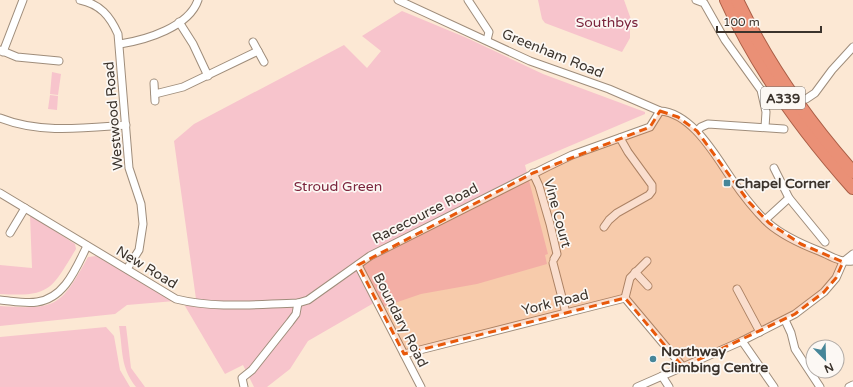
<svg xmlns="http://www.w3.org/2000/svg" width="853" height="387" font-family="'Varela Round',sans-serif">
<rect width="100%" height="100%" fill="#fce8d4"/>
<g fill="#f7c4cc">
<polygon points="538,0 624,0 633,25 630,27 630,38 622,52 545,23 542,19"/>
<polygon points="402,11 467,38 543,74 645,112 645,114 525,165 548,254 545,255 547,264 477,284 421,294 383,307 379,300 308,341 290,369 267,387 254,387 243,365 225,374 185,306 196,299 174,141 194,124 344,45 367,68 381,51 362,36"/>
<polygon points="52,72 61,74 58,95 50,94"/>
<polygon points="50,95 58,96 57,110 48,109"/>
<path d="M30,215L75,244L76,249C51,290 50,297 0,294V265L32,268Z"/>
<path d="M96,256L175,301L127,305L115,314L0,326V306C57,310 61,306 88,257Z"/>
<path d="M119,326H126L131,368L145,387H136C120,367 123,350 119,326Z"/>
<polygon points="106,327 114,336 120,370 130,387 0,387 0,337"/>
</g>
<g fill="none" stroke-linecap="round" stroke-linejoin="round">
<defs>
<g id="minor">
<path d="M80,0C100,4 110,16 118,34L129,168L141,204L143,224L139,250L127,269"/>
<path d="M398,0L530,61L609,89L660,111C692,113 715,155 731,178C742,194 754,210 768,223C783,236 801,244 819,251C831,256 840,263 853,261"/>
<polyline points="468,0 489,32 487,40"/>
<polyline points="696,0 704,3 725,40 761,90 766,112 765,127"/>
<polyline points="179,22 193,44 208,76"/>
<polyline points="253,42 264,62"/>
<path d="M120,44C146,40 189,27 198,0"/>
<polyline points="0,50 17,57 59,61"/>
<polyline points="3,52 23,0"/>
<polyline points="154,83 155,101"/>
<polyline points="155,94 183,87 258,51"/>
<polyline points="806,99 815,93 832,70 853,47"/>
<path d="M0,118C40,134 84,128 126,125"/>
<polyline points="697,131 701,127 708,124 784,129"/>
<polyline points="774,168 789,198 825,242"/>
<polyline points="533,173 539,186 550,224 557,254 554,259"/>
<path d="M0,193L176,299C216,309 257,304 298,303L308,300L370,256L549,166L572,155L650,127L660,111"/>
<polyline points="765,220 789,198"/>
<polyline points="604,227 609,220 617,213 649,195 652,191 652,185 628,152 620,138"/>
<polyline points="10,233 25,208"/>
<polyline points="553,263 566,313"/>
<polyline points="358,265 421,387"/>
<polyline points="635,272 648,286"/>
<polyline points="737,289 760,332"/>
<polyline points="625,298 683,367"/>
<polyline points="625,298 630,278 647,261"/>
<path d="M0,300C12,301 26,304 37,302C65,298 76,268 87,246"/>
<polyline points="785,320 791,333 795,349 820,387"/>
<polyline points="742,341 774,387"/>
<polyline points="404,354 625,298"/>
<polyline points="662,376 669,387"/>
<polyline points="244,387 242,378 252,370 290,322 296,314 298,303"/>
<polyline points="637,387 742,341 795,314 824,292 836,278 843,262 853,254"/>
<polyline points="849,387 853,385"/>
</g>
<g id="trunk">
<path d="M726,0C757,69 803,132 853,188"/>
<path d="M737,0C767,63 807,120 853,172"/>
</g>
</defs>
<use href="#minor" stroke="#9f8d7b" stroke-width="9"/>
<use href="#trunk" stroke="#aa5e46" stroke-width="14"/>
<use href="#minor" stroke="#fff" stroke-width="7"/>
<use href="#trunk" stroke="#ea9076" stroke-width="12"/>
</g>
<path fill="#e8590c" fill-opacity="0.2" stroke="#e8590c" stroke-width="3" stroke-dasharray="8 5" stroke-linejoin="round" d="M660,111L678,117L697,131L749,202L769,223L801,244L843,262L836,278L824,292L795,314L683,367L625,298L404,354L358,265L533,173L650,127Z"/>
<g fill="#468699" stroke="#fcf8f4" stroke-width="1.5">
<rect x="723" y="179" width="8" height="8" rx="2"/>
<circle cx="653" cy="359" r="4"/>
</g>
<g text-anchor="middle" stroke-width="3.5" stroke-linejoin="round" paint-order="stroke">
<rect fill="#fcf8f4" stroke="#756e68" stroke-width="1" x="761" y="87" width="44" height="22" rx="3"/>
<g font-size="13" font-weight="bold" fill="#3b332c">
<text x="783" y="103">A339</text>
</g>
<g font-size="14" fill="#7b253d" stroke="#fcf8f4">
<text x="607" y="27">Southbys</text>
<text x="338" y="191">Stroud Green</text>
</g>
<g font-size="14" fill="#3b332c" stroke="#fcf8f4">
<text transform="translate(553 53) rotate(22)" y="5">Greenham Road</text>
<text transform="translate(113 116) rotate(-95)" y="5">Westwood Road</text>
<text transform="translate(425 213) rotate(-27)" y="5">Racecourse Road</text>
<text transform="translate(558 213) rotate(75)" y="5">Vine Court</text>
<text transform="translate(147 267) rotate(31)" y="5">New Road</text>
<text transform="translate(555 302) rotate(-14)" y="5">York Road</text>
<text transform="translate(401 320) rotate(63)" y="5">Boundary Road</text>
</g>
<g font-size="14" font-weight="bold" fill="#3b332c" stroke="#fcf8f4" text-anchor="start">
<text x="735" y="188">Chapel Corner</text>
<text x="661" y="356">Northway<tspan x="661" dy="16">Climbing Centre</tspan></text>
</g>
</g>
<g transform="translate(825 359) rotate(157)"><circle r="19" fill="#fcf8f4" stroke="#afa9a4"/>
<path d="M0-3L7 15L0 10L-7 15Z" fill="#468699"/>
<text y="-6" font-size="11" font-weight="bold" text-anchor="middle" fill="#3b332c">N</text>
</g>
<path d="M717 26v6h104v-6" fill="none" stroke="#3b332c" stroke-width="2"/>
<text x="723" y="26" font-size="12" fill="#3b332c" stroke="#fcf8f4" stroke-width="3" paint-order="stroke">100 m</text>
</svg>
